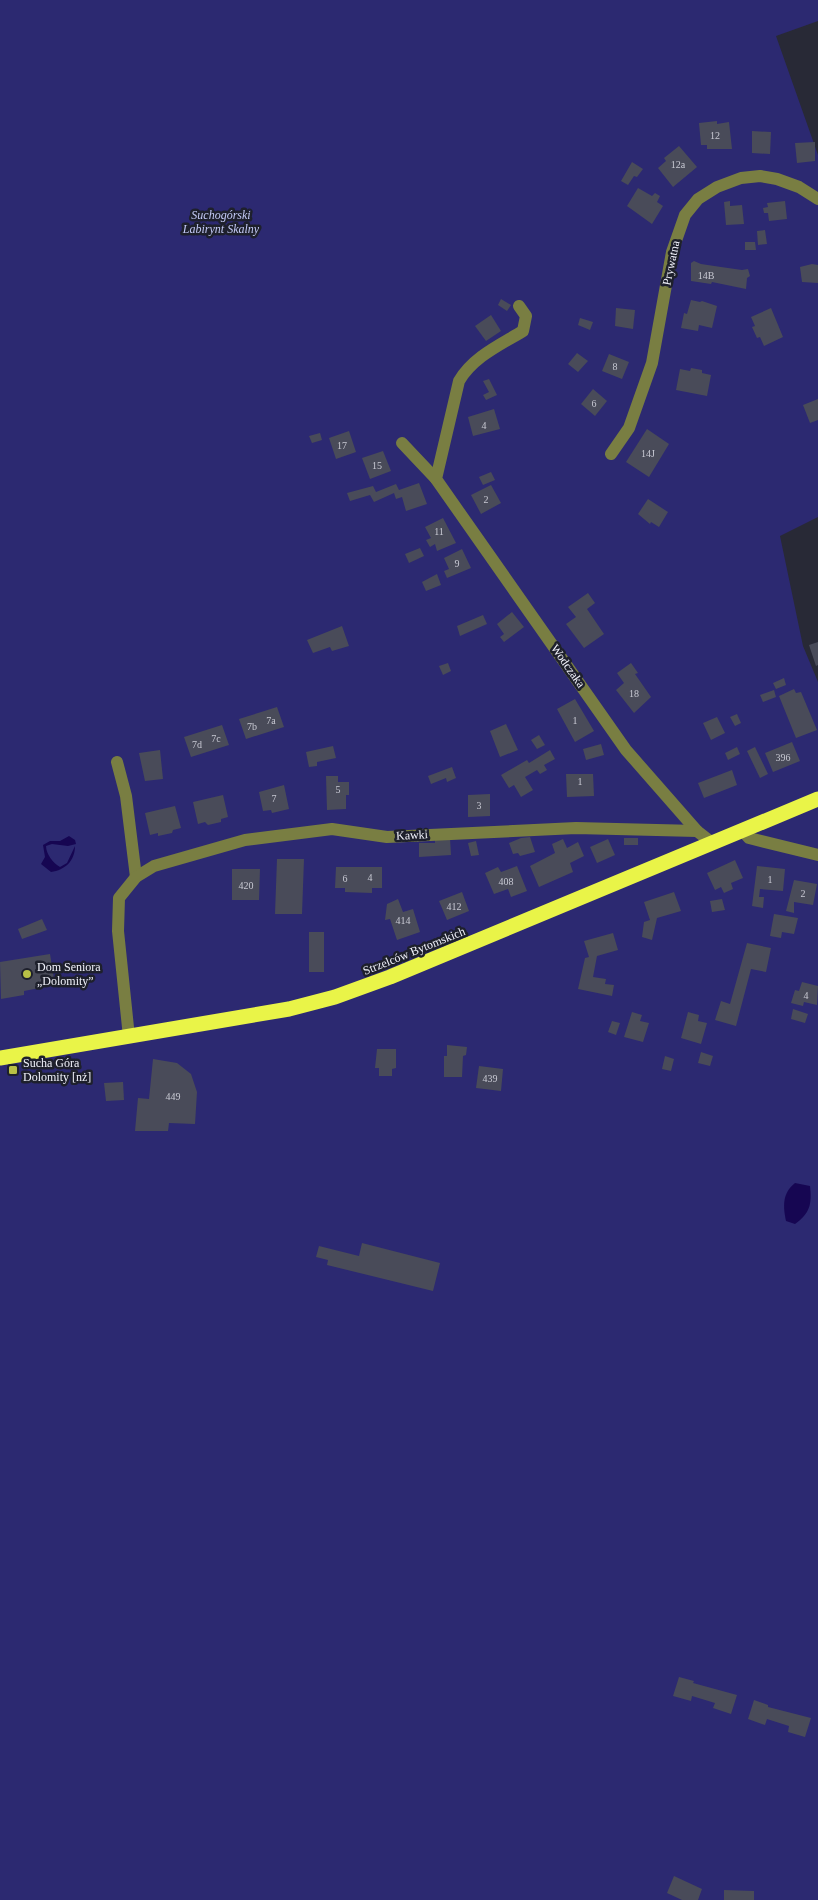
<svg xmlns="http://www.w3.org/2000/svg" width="818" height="1900" font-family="'Times New Roman',serif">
<rect width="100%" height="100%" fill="#282936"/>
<polygon fill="#2c2971" points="0,0 818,0 818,21 776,36 818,155 818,517 780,536 803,646 818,682 818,1900 0,1900"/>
<g fill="#160652">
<path d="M69,836L75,840L76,844L68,846L52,844L46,846C46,854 53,863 60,867L67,863L75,846C75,861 65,870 51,872L41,864L45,857L43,845L50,841H60Z"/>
<path d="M795,1183L810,1186C812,1204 810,1213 795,1224L786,1221C783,1207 782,1193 795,1183Z"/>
</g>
<g fill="#494b59">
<polygon points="717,121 717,124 729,122 732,149 707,149 707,145 701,145 699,123"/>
<polygon points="752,131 771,132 770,154 752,153"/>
<polygon points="815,142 815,161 797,163 795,143"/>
<polygon points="679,146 697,167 673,187 658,168 666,161 664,158"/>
<polygon points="632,162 643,169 637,177 634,176 628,185 621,181"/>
<polygon points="638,188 652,196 655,193 660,196 657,202 663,206 652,224 627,206"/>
<polygon points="730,201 730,206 742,205 744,224 726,225 724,202"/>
<polygon points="785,201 787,219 769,221 768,213 764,213 763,208 768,207 767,203"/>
<polygon points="765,230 767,244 758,245 757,231"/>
<polygon points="745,242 755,242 756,250 745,250"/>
<polygon points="694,261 701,264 721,267 742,270 748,269 750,276 747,278 746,289 712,282 711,284 691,281 691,263"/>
<polygon points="812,264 818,265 818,283 802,282 800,267"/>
<polygon points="501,299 511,305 507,311 498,305"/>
<polygon points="691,300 700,302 702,301 717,306 712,328 699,325 698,331 681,328 684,313 687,314"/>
<polygon points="616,308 635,310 633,329 615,326"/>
<polygon points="771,308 783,337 764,346 760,337 757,338 752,327 755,326 751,317"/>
<polygon points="491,315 501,331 486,341 475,326"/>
<polygon points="580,318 593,322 590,330 578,325"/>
<polygon points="577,353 588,361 578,372 568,364"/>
<polygon points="609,354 629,362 622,379 602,371"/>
<polygon points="691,368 702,370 702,373 711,375 707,396 676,390 680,369 690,371"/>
<polygon points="489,379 497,395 486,400 483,395 489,392 483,381"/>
<polygon points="593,389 607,401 595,416 581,404"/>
<polygon points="818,399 818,420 810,423 803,405"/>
<polygon points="494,409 500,429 473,436 468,417"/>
<polygon points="647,429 669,444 649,477 626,462"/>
<polygon points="349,431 356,452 336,459 329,438"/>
<polygon points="320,433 322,440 312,443 309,436"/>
<polygon points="383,451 391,471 370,479 362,458"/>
<polygon points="491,472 495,480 483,485 479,477"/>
<polygon points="419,483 427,504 406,511 402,497 396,499 394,493 374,502 370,495 350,501 347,493 373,486 376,492 396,484 399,490"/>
<polygon points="491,485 501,503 481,514 471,495"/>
<polygon points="648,499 668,512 659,527 651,522 650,524 638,514"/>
<polygon points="443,518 456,543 437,551 435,544 430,547 426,540 431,538 425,527"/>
<polygon points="420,548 424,556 409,563 405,554"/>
<polygon points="462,549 471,568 447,578 444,571 449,569 444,558"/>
<polygon points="437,574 441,585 426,591 422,582"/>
<polygon points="588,593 595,603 587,609 604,634 584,648 566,624 576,617 568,607"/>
<polygon points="512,612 524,627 504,642 500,637 504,634 497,624"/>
<polygon points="483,615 487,624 460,636 457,626"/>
<polygon points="342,626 349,646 332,651 330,647 313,653 307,640"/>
<polygon points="818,642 818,665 816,666 809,645"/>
<polygon points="448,663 451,671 443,675 439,666"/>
<polygon points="631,663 638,673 635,674 651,697 634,713 616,690 624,683 617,673"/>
<polygon points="784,678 786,685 776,689 773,683"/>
<polygon points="794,689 796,693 801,692 817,730 796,738 779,696"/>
<polygon points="774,690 776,697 763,702 760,695"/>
<polygon points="575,699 594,731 575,742 557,709"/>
<polygon points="277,707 284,727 246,739 239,719"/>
<polygon points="737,714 741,723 735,726 730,717"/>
<polygon points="717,717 725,733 711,740 703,723"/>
<polygon points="506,724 518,750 500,757 490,731"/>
<polygon points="222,725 229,745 191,757 184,737"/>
<polygon points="539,735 545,745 537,749 531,740"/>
<polygon points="792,742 800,761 773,772 765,753"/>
<polygon points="601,744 604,755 586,760 583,749"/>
<polygon points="333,746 336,758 317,762 317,766 309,767 306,752"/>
<polygon points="737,747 740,754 728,760 725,753"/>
<polygon points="755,747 768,774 760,778 747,751"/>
<polygon points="160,750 163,779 145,781 139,753"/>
<polygon points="550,750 555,759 544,765 547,770 540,774 537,770 525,777 533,790 521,797 514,785 509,788 501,775 527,760 529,763"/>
<polygon points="452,767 456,778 447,782 446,778 431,784 428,776"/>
<polygon points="732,770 737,785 704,798 698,783"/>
<polygon points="566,774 593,774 594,796 567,797"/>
<polygon points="326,776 338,776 338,782 349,782 349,795 346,795 346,809 327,810"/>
<polygon points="284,785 289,809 272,813 271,810 263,811 259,792"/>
<polygon points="490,794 490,816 468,817 468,795"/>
<polygon points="223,795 228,817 221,819 221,822 208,825 205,822 198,824 193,802"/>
<polygon points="175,806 181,828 173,830 172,833 158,836 158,833 150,835 145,813"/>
<polygon points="530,837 535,852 520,856 518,853 513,854 509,843 521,838"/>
<polygon points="450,838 451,855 419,857 419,843 435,843 435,840"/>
<rect x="624" y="838" width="14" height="7"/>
<polygon points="563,839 567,848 578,842 584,856 570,863 573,872 539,887 530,866 555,853 552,844"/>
<polygon points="608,839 615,855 597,863 590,847"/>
<polygon points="476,841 479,855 471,856 468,843"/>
<polygon points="277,859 304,859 302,914 275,914"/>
<polygon points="735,860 743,878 731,883 733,889 724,893 721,887 715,890 707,873"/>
<polygon points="517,866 527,891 511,897 508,889 494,894 485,873 498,867 501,872"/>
<polygon points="757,866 785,869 783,891 760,889 759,897 764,897 763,908 752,906"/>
<polygon points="336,867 382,867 382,888 372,888 372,893 345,892 345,888 335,888"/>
<polygon points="232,869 260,869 259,900 232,900"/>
<polygon points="794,880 817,884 813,905 794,902 794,913 786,911"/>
<polygon points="462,892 469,911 447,920 439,901"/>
<polygon points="674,892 681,911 657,918 652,940 642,937 644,922 650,920 644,902"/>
<polygon points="398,899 403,912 413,909 420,932 397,940 390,919 385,920 387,904"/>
<polygon points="722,899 725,910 712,912 710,901"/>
<polygon points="774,914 798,918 794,934 782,932 781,938 770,936"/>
<polygon points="42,919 47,930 22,939 18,929"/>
<rect x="309" y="932" width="15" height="40"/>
<polygon points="613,933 618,950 597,956 593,977 606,979 605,984 614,985 612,996 578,989 585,958 589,957 584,941"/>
<polygon points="747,943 771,948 766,972 751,969 736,1026 715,1020 721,1001 730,1004"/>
<polygon points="50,954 55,985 24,991 24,995 1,999 0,962"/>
<polygon points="802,982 818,986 817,1005 804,1002 803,1006 791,1003 795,990 799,991"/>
<polygon points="793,1009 808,1014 805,1023 791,1019"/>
<polygon points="632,1012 642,1015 640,1021 649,1023 643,1042 624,1037"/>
<polygon points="688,1012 699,1015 698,1021 707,1023 701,1044 681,1038"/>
<polygon points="612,1021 620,1023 616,1035 608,1032"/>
<polygon points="447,1045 467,1047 466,1055 463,1056 462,1077 444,1077 444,1056 447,1056"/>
<polygon points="377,1049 396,1049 396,1068 392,1069 392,1076 379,1076 379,1068 375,1068"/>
<polygon points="701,1052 713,1056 710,1066 698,1063"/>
<polygon points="665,1056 674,1059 671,1071 662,1069"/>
<polygon points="153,1059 177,1063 191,1074 197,1092 195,1124 169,1123 168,1131 135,1131 138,1098 149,1099"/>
<polygon points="479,1066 503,1069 501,1091 476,1088"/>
<polygon points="123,1082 124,1100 106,1101 104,1083"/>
<polygon points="362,1243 440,1263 433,1291 327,1265 328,1260 316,1257 319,1246 359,1256"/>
<polygon points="679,1677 694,1681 693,1683 737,1695 731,1714 713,1708 715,1703 692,1696 691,1701 673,1696"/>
<polygon points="754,1700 768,1705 768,1707 811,1718 805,1737 788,1732 789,1726 767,1719 765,1725 748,1719"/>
<polygon points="674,1876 702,1889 698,1900 682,1900 667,1893"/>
<polygon points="724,1890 754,1891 754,1900 724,1900"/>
</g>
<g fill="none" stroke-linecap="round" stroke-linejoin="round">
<g stroke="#797e42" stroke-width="12">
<path d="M519,306L526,316L523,331C500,345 473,357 459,381L436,479L626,750L697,831L711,842"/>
<polyline points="402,443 436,479"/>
<polyline points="611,454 629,428 652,363 672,252 685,215 698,199 717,187 741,178 760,176 777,179 799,187 818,199"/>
<polyline points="117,762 126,796 136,877"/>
<polyline points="743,831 749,838 818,855"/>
<polyline points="129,1037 118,931 119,898 136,877 154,866 245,840 332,829 387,837 576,828 697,831"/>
</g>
<polyline stroke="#e9f448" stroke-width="15" points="0,1058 289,1009 335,997 390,977 818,799"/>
</g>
<g fill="#b9c146" stroke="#1e202c" stroke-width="2">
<circle cx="27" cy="974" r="5"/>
<rect x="8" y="1065" width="10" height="10" rx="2.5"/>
</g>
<g text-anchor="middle" stroke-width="5" stroke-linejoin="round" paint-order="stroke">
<g font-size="10" fill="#c7c8d2">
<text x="715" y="139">12</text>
<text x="678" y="168">12a</text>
<text x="706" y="279">14B</text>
<text x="615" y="370">8</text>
<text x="594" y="407">6</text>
<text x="484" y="429">4</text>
<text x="342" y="449">17</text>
<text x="648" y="457">14J</text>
<text x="377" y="469">15</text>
<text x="486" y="503">2</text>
<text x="439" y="535">11</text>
<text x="457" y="567">9</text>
<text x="634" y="697">18</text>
<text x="271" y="724">7a</text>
<text x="575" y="724">1</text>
<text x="252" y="730">7b</text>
<text x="216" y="742">7c</text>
<text x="197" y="748">7d</text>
<text x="783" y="761">396</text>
<text x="580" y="785">1</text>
<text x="338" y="793">5</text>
<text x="274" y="802">7</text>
<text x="479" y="809">3</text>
<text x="370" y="881">4</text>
<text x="345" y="882">6</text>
<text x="770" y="883">1</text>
<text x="506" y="885">408</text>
<text x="246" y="889">420</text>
<text x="803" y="897">2</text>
<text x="454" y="910">412</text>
<text x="403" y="924">414</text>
<text x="806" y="999">4</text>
<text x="490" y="1082">439</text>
<text x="173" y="1100">449</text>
</g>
<g font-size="12" font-style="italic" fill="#c4caf6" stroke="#1e202c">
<text x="221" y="219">Suchogórski<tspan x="221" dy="14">Labirynt Skalny</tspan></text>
</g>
<g font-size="12" fill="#f1f2fb" stroke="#1e202c">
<text transform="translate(671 263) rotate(-78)" y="4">Prywatna</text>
<text transform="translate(568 666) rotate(55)" y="4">Wodczaka</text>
<text transform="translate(412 835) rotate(-3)" y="4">Kawki</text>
<text transform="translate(414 951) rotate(-22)" y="4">Strzelców Bytomskich</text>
</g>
<g font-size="12" fill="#f1f2fb" stroke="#1e202c" text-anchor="start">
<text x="37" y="971">Dom Seniora<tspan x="37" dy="14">„Dolomity”</tspan></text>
<text x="23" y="1067">Sucha Góra<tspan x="23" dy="14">Dolomity [nż]</tspan></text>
</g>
</g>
</svg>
